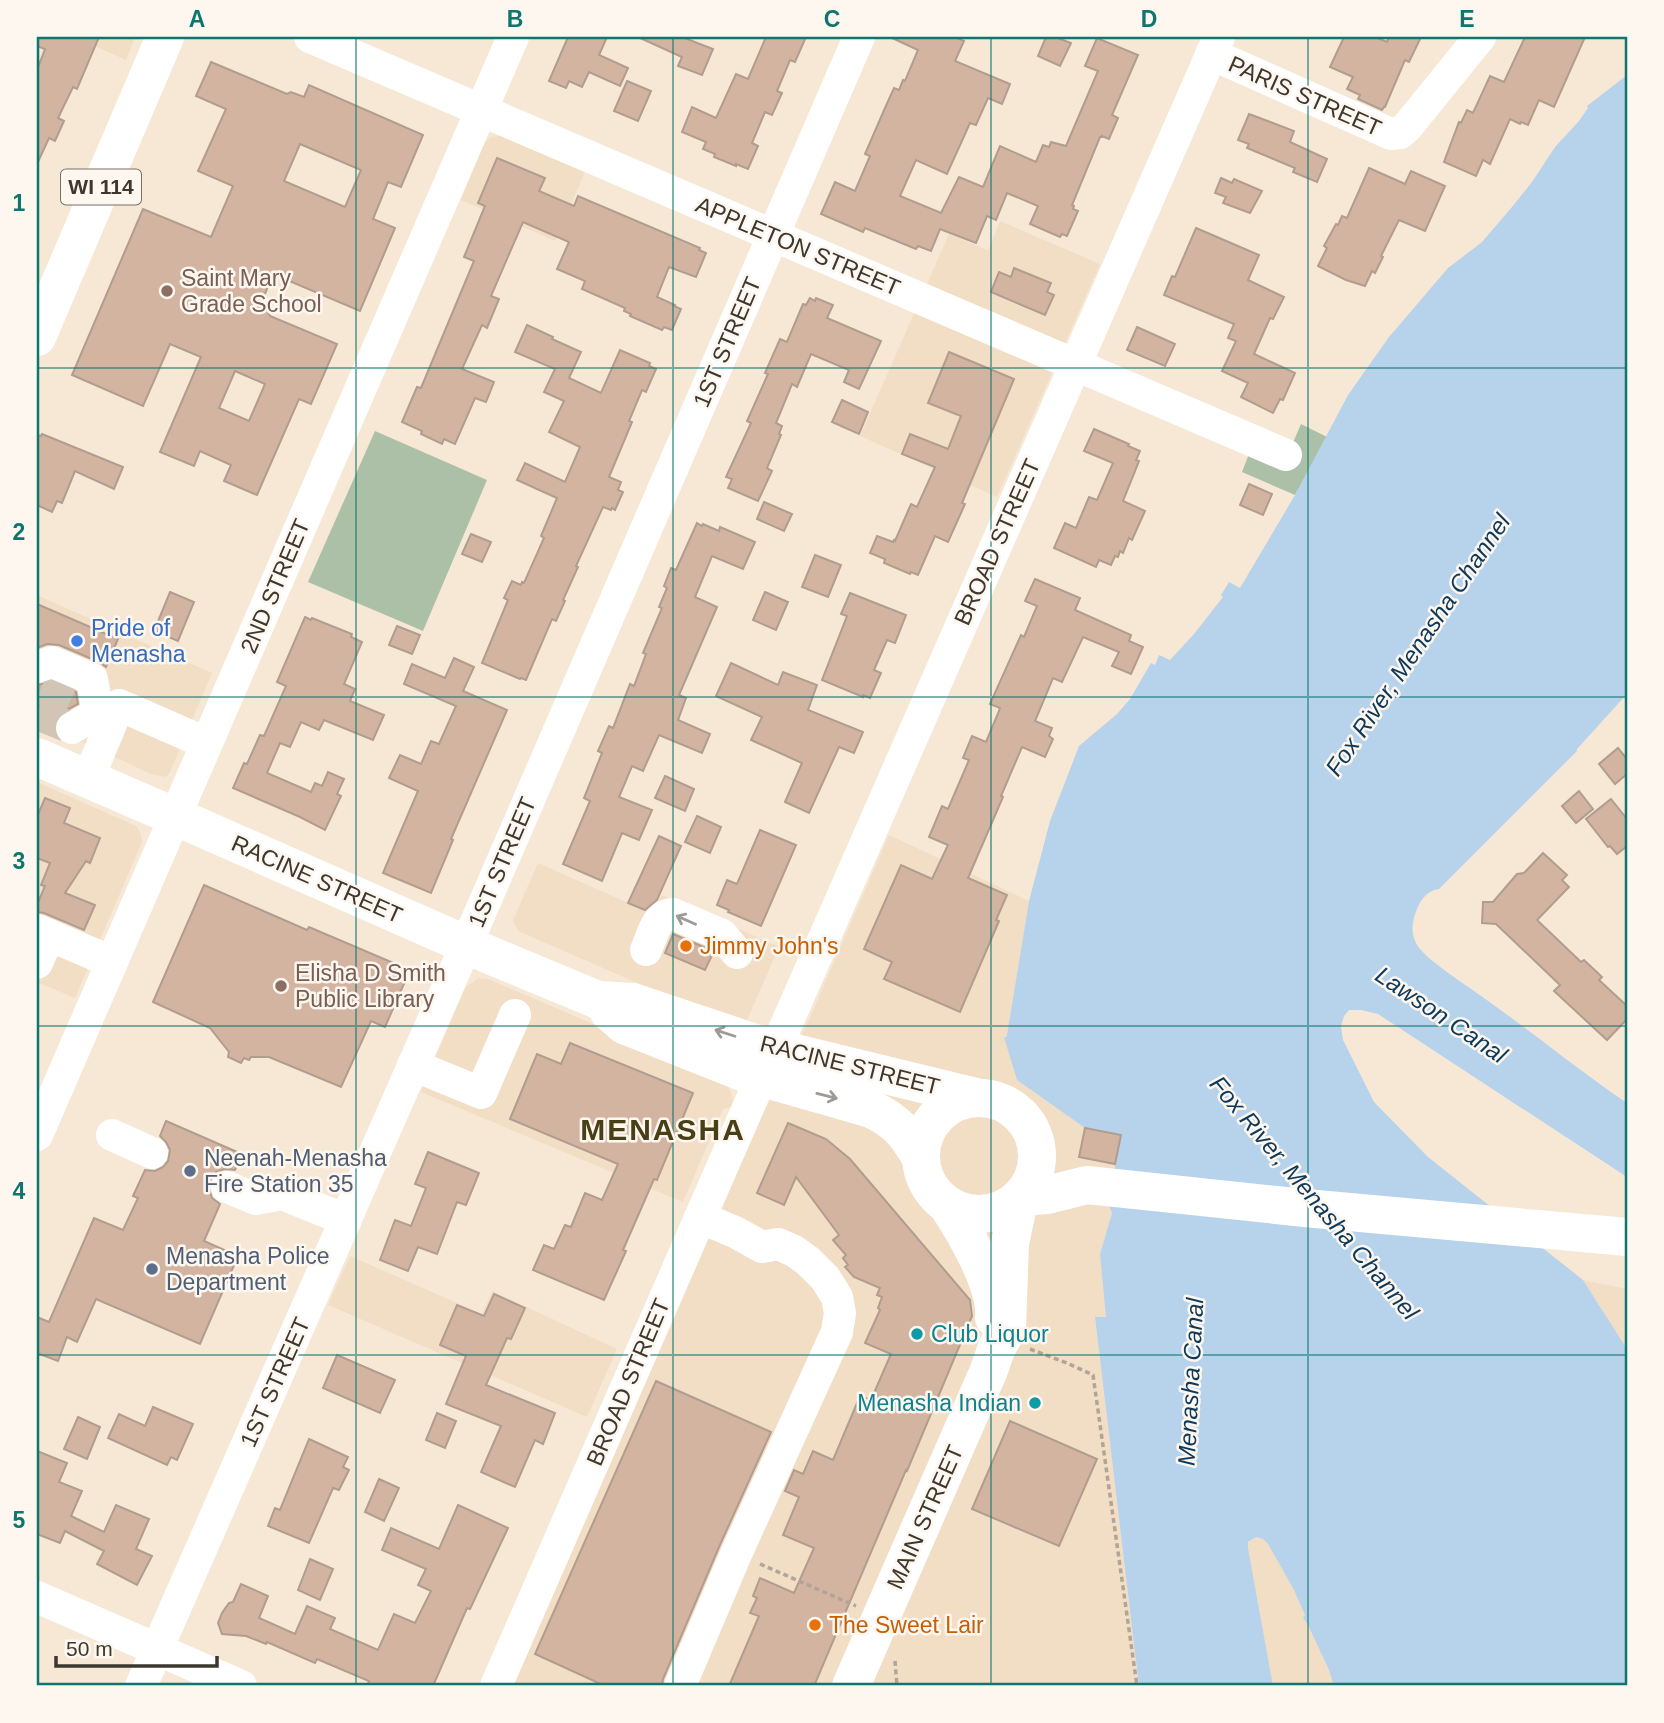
<svg xmlns="http://www.w3.org/2000/svg" width="1664" height="1723" font-family="Arial,sans-serif">
<rect width="100%" height="100%" fill="#f7e8d6"/>
<g fill="#f2ddc5">
<polygon points="75,37 135,37 126,60"/>
<polygon points="500,136 585,172 555,241 461,200 484,143 491,137"/>
<polygon points="1000,221 1100,264 997,497 860,436 949,234 988,250"/>
<polygon points="37,595 212,673 170,772 166,777 151,774 37,721"/>
<polygon points="37,782 136,826 141,834 142,842 75,998 37,982"/>
<polygon points="889,835 1029,901 1007,1035 1005,1037 1017,1080 1085,1128 1121,1135 1112,1213 1100,1254 1106,1317 1095,1318 1139,1686 510,1686 762,1116 808,1022"/>
<polygon points="538,863 653,914 662,895 779,947 743,1029 518,931 513,920"/>
<polygon points="478,978 488,979 724,1080 730,1090 733,1101 731,1107 723,1109 683,1202 421,1092 465,988"/>
<polygon points="350,1256 482,1314 492,1291 617,1349 587,1417 328,1305"/>
<polygon points="1583,1280 1627,1289 1627,1349"/>
<polygon points="1256,1537 1263,1539 1268,1544 1294,1590 1305,1615 1303,1618 1307,1623 1329,1670 1334,1686 1273,1686 1248,1548 1248,1543"/>
</g>
<g fill="#acc0a8">
<polygon points="1301,424 1327,437 1295,495 1242,472 1249,454 1282,468"/>
<polygon points="375,431 487,480 423,631 308,582"/>
</g>
<path fill="#b7d2eb" d="M1627,75V694L1577,749V751L1439,889C1428,890 1421,899 1417,909C1412,922 1410,932 1417,945C1427,961 1467,985 1484,998C1532,1032 1578,1070 1627,1103V1177L1378,1014L1361,1010H1349L1344,1016L1341,1026L1343,1040L1374,1102L1428,1157L1583,1280L1627,1349V1686H1334L1329,1670L1307,1623L1303,1618L1305,1615L1294,1590L1268,1544L1263,1539L1256,1537L1248,1542V1548L1273,1686H1139L1095,1317H1106L1100,1254L1112,1213L1108,1203L1121,1135L1085,1128L1017,1080L1004,1037H1006L1007,1035L1029,901L1050,821L1079,746L1117,714L1130,699L1151,663L1155,665L1159,655L1170,660L1194,634L1223,597L1221,595L1229,582L1240,588L1295,495L1348,395L1389,337L1448,268L1482,242L1512,207L1532,182L1555,147L1579,121L1588,108L1587,106Z"/>
<g fill="#d3b4a0" stroke="#b09d90" stroke-width="2" fill-rule="evenodd">
<polygon points="37,37 99,37 77,89 73,87 58,118 64,121 55,141 49,138 37,164 37,70 45,49 37,46"/>
<polygon points="568,37 607,37 599,55 628,68 620,86 589,72 582,87 569,81 566,88 549,81"/>
<polygon points="638,37 682,37 713,49 702,75 678,66 682,57"/>
<polygon points="766,37 806,37 795,62 790,60 777,91 782,93 772,115 765,112 752,143 758,146 748,169 736,164 736,166 714,157 715,154 703,149 706,142 682,132 692,107 716,118 736,74 748,79"/>
<polygon points="890,37 955,37 964,41 955,61 1010,84 1002,104 988,98 976,125 970,123 947,174 916,160 900,196 941,213 959,177 983,187 1000,146 1036,162 1043,145 1049,147 1051,142 1066,146 1098,71 1085,66 1097,38 1138,55 1112,115 1118,118 1109,139 1102,136 1102,137 1100,137 1072,205 1074,206 1073,209 1078,211 1067,236 1062,234 1060,237 1030,224 1038,206 1007,193 996,220 987,216 976,243 940,229 931,251 918,246 916,249 865,228 863,232 821,214 835,182 855,191 870,156 865,154 885,108 894,88 899,90 903,80 905,81 918,50"/>
<polygon points="1046,37 1055,37 1071,43 1060,66 1038,56"/>
<polygon points="1344,37 1375,37 1387,42 1389,37 1421,37 1409,62 1405,60 1385,107 1384,107 1382,110 1358,99 1360,95 1347,89 1353,77 1330,67"/>
<polygon points="1525,37 1585,37 1554,107 1539,100 1528,125 1521,122 1520,124 1510,119 1490,164 1483,160 1476,176 1444,162 1459,122 1461,123 1467,110 1473,113 1490,76 1504,82"/>
<path d="M211,62L287,94L291,92L304,97L309,85L423,135L401,187L388,182L373,219L395,228L360,311L273,274L262,301L270,316L337,344L311,404L299,399L257,495L224,481L231,465L200,451L194,466L160,452L201,357L170,344L143,406L72,375L143,209L211,237L233,186L198,171L226,109L196,96ZM300,144L361,170L345,207L284,181ZM235,371L265,384L249,421L219,408Z"/>
<polygon points="627,81 651,91 638,121 614,111"/>
<polygon points="1249,114 1294,131 1290,142 1327,159 1317,182 1293,172 1295,168 1247,148 1249,144 1238,140"/>
<polygon points="497,158 545,178 539,191 574,206 578,196 700,248 699,250 706,253 696,277 669,267 657,297 675,305 674,306 681,309 672,330 664,327 662,330 630,316 631,314 624,311 625,308 582,289 585,281 557,269 569,242 523,222 491,296 499,299 487,328 482,325 462,369 494,382 486,402 475,398 455,444 444,439 442,444 421,434 422,431 402,422 417,387 421,388 474,261 464,257 485,206 478,203"/>
<polygon points="1369,168 1405,184 1411,171 1445,186 1425,231 1399,220 1381,256 1383,257 1375,273 1372,271 1365,286 1346,280 1318,266 1327,248 1324,246 1336,224 1338,225 1342,216 1347,218"/>
<polygon points="1221,178 1232,183 1234,179 1262,191 1250,213 1223,203 1226,197 1215,193"/>
<polygon points="1196,228 1259,255 1248,280 1284,297 1273,319 1270,318 1254,354 1295,373 1283,400 1280,399 1273,413 1241,397 1248,383 1222,371 1236,341 1228,338 1234,324 1164,295 1172,276 1175,277"/>
<polygon points="1014,268 1051,283 1047,292 1054,295 1045,315 991,292 999,272 1011,277"/>
<polygon points="810,298 815,301 816,298 833,305 827,318 881,341 859,389 844,382 849,370 811,354 797,387 792,384 776,423 782,426 779,434 781,435 767,468 772,471 758,501 728,488 732,479 726,477 751,423 747,421 768,374 765,373 780,339 787,342 803,304 806,305"/>
<polygon points="527,325 553,337 552,339 581,352 569,378 601,393 620,350 650,363 649,366 656,369 646,392 642,390 629,421 632,422 609,477 621,482 618,490 623,492 615,510 612,508 611,510 603,507 576,566 578,567 563,600 565,601 556,621 552,619 526,680 521,678 520,679 482,663 508,600 504,598 512,581 521,585 522,582 524,583 544,538 541,536 557,498 517,480 525,463 565,482 580,447 549,432 564,401 544,392 555,369 515,352"/>
<polygon points="1137,327 1175,344 1165,366 1127,350"/>
<polygon points="949,352 1014,379 962,503 965,504 948,542 935,536 918,575 911,572 910,574 884,563 885,559 870,553 877,536 893,542 894,540 895,541 911,504 917,507 935,467 902,454 910,434 948,449 961,416 928,403"/>
<polygon points="842,400 868,412 859,434 832,422"/>
<polygon points="1094,429 1129,444 1128,446 1140,451 1136,460 1139,461 1123,501 1145,511 1132,540 1129,538 1123,553 1120,551 1118,557 1115,556 1111,565 1099,560 1096,567 1054,548 1065,523 1076,528 1089,497 1097,500 1113,463 1084,451"/>
<polygon points="42,434 123,467 114,489 75,471 62,503 57,501 52,512 37,505 37,435 41,436"/>
<polygon points="1249,484 1272,494 1263,515 1240,505"/>
<polygon points="764,502 792,514 784,531 757,519"/>
<polygon points="697,523 702,526 703,524 719,531 720,527 755,542 743,569 712,556 695,597 717,607 679,695 686,698 678,720 710,734 702,753 659,735 643,771 632,766 619,797 652,810 639,840 622,833 602,881 563,864 590,801 584,798 602,753 598,751 609,726 613,728 630,684 634,686 646,654 643,653 662,608 659,607 667,588 664,586 671,568 676,570"/>
<polygon points="471,534 491,542 482,562 462,554"/>
<polygon points="815,555 841,565 828,597 802,587"/>
<polygon points="1035,579 1080,598 1075,610 1131,635 1129,641 1143,647 1131,674 1112,666 1119,652 1083,637 1062,682 1053,678 1035,721 1052,728 1049,736 1053,739 1045,757 1022,747 1001,796 1003,797 968,878 1007,895 996,920 999,921 960,1012 884,979 892,962 864,949 901,865 932,879 948,845 929,837 942,806 948,809 969,760 963,758 972,736 986,742 999,711 1000,708 990,704 1021,635 1024,637 1037,606 1025,601"/>
<polygon points="170,592 194,602 178,641 154,631"/>
<polygon points="765,592 788,602 776,630 753,620"/>
<polygon points="850,593 906,615 895,643 887,640 874,670 881,673 870,698 863,695 863,697 822,680 847,616 841,614"/>
<polygon points="37,604 118,639 106,667 99,662 59,645 47,644 37,648"/>
<polygon points="305,617 311,620 312,618 352,634 351,637 362,642 344,684 355,689 350,701 384,715 373,740 324,720 319,730 301,722 290,747 280,743 267,773 311,792 315,783 322,786 328,772 344,779 337,794 341,796 325,830 300,817 233,788 244,763 247,764 260,735 264,736 286,686 277,682"/>
<polygon points="397,626 420,635 412,654 389,645"/>
<polygon points="454,658 474,667 463,691 507,710 451,839 453,840 431,893 383,873 418,791 389,778 400,755 421,764 431,741 439,744 456,706 404,684 412,664 445,678"/>
<polygon points="731,663 778,685 783,672 817,685 808,710 863,732 854,753 839,747 809,813 785,802 802,763 751,740 762,717 716,696"/>
<polygon points="51,682 76,692 78,704 63,712 57,718 54,728 37,721 37,685"/>
<polygon points="1618,748 1627,759 1627,774 1615,784 1599,764"/>
<polygon points="665,776 694,789 685,811 655,798"/>
<polygon points="1579,791 1593,809 1576,823 1562,806"/>
<polygon points="45,798 70,808 64,823 100,838 90,863 86,861 65,893 95,905 84,930 44,913 37,912 37,905 45,886 41,885 50,863 37,858 37,817"/>
<polygon points="1611,799 1627,819 1627,846 1617,854 1610,846 1608,847 1586,819"/>
<polygon points="697,816 721,827 710,853 685,842"/>
<polygon points="760,830 796,845 761,926 728,912 729,910 717,905 727,880 737,884"/>
<polygon points="659,836 681,846 657,900 645,910 628,903"/>
<polygon points="1543,853 1567,875 1562,880 1569,887 1537,920 1581,962 1584,960 1602,977 1599,980 1627,1006 1627,1019 1607,1040 1554,991 1560,985 1496,924 1482,923 1483,902 1493,902 1517,874 1524,873"/>
<polygon points="204,885 307,930 309,927 410,970 385,1027 371,1021 341,1087 269,1057 251,1057 249,1060 244,1058 241,1063 228,1057 229,1052 210,1028 153,1002"/>
<polygon points="673,934 711,950 713,953 705,970 665,953"/>
<polygon points="570,1043 693,1093 657,1180 654,1179 623,1250 626,1251 604,1300 533,1270 544,1245 554,1249 565,1225 571,1227 585,1193 602,1200 618,1164 510,1119 537,1054 561,1064"/>
<polygon points="166,1121 242,1154 235,1170 225,1169 216,1172 210,1181 209,1189 212,1198 220,1204 204,1241 238,1256 200,1344 96,1299 77,1342 67,1337 58,1361 37,1353 37,1317 49,1322 94,1218 123,1230 138,1198 133,1196 145,1170 155,1171 163,1167 168,1161 170,1150 166,1142 160,1136"/>
<polygon points="788,1123 826,1139 850,1159 970,1300 972,1316 907,1471 906,1470 814,1686 729,1686 759,1616 750,1613 757,1598 753,1596 760,1578 794,1593 814,1548 783,1535 799,1497 785,1491 794,1470 803,1474 813,1451 833,1460 860,1396 871,1400 891,1354 865,1343 880,1310 878,1308 882,1297 877,1295 880,1288 854,1277 845,1267 848,1265 843,1258 846,1255 833,1240 839,1235 796,1177 784,1205 757,1193"/>
<polygon points="1085,1128 1121,1135 1115,1164 1079,1157"/>
<polygon points="428,1152 479,1173 466,1205 457,1202 437,1254 418,1247 408,1271 380,1260 395,1220 411,1226 426,1188 415,1184"/>
<polygon points="494,1294 525,1308 511,1339 507,1338 486,1385 555,1413 543,1444 535,1440 515,1487 481,1472 501,1426 446,1404 466,1356 440,1345 457,1305 484,1316"/>
<polygon points="337,1355 395,1380 380,1413 323,1388"/>
<polygon points="656,1381 771,1432 719,1547 663,1679 662,1686 605,1686 535,1654"/>
<polygon points="153,1407 193,1424 177,1460 171,1457 167,1465 108,1438 119,1414 145,1426"/>
<polygon points="437,1413 456,1421 445,1448 426,1440"/>
<polygon points="78,1417 100,1427 87,1459 64,1449"/>
<polygon points="1010,1421 1097,1459 1059,1546 972,1509"/>
<polygon points="309,1439 348,1457 343,1467 349,1470 339,1490 333,1488 309,1543 268,1526 275,1508 280,1510"/>
<polygon points="37,1451 67,1463 59,1482 82,1491 71,1516 104,1532 116,1505 149,1519 136,1549 152,1556 137,1585 97,1564 104,1551 65,1531 60,1543 37,1534"/>
<polygon points="379,1479 399,1488 384,1521 365,1512"/>
<polygon points="458,1505 508,1528 470,1609 467,1608 433,1686 367,1686 369,1681 317,1659 315,1663 267,1642 266,1644 246,1636 222,1634 218,1623 222,1613 229,1603 233,1602 241,1584 268,1596 259,1618 295,1634 307,1606 335,1618 330,1629 378,1650 394,1614 415,1623 431,1591 418,1585 426,1569 382,1550 391,1528 439,1549"/>
<polygon points="310,1559 333,1569 320,1600 298,1590"/>
</g>
<g fill="none" stroke-linecap="round" stroke-linejoin="round">
<g stroke="#d2c5b5" stroke-width="32" stroke-dasharray="32 16" stroke-linecap="butt">
<polyline points="41,688 81,706"/>
<polyline points="37,714 72,728"/>
</g>
<g stroke="#b0a597" stroke-width="3.5" stroke-dasharray="5 3.5" stroke-linecap="butt">
<polyline points="1030,1349 1067,1363 1093,1375 1137,1686"/>
<polyline points="760,1564 856,1606"/>
<polyline points="895,1661 897,1686"/>
</g>
<g stroke="#fff" stroke-width="32">
<polyline points="310,37 1286,455"/>
<polyline points="1211,54 1391,134 1400,133 1407,127 1480,37"/>
<polyline points="37,667 52,662 92,679 98,713 72,728"/>
<polyline points="88,779 119,705 206,743"/>
<polyline points="37,930 112,962"/>
<path d="M646,950C652,937 656,914 673,914L722,935L737,953"/>
<polyline points="37,963 49,935"/>
<polyline points="776,1048 1219,37"/>
<polyline points="413,1065 481,1093 515,1015"/>
<polyline points="37,1135 513,37"/>
<polyline points="112,1135 152,1153"/>
<polyline points="227,1187 256,1199 282,1194 346,1220"/>
<polyline points="37,1597 241,1686"/>
<polyline points="141,1686 477,920 859,37"/>
<polyline points="496,1686 761,1078"/>
<polyline points="680,1686 736,1554 837,1332 840,1313 837,1297 825,1278 808,1261 794,1251 778,1244 762,1247 737,1233 700,1217"/>
</g>
<g stroke="#fff" stroke-width="38">
<polyline points="37,337 165,37"/>
<polyline points="37,757 197,826 492,956 598,1000 633,1002 758,1044 980,1098"/>
<path d="M609,1012L624,1025L745,1073L871,1109C897,1121 907,1134 921,1158"/>
<circle cx="979" cy="1156" r="58"/>
<path d="M948,1206C965,1232 997,1286 994,1318"/>
<polyline points="851,1686 989,1370 997,1347 1007,1330 1010,1243 1020,1197 1047,1195 1087,1185 1305,1208 1627,1237"/>
</g>
</g>
<defs><path id="oneway-shaft" d="M-6 0H5M1.5-3L5.5 0L1.5 3" fill="none" stroke-width="1.6" stroke-linecap="round" stroke-linejoin="round" transform="scale(1.75)"/></defs>
<g stroke="#9e9b97">
<use href="#oneway-shaft" transform="translate(686 920) rotate(-156)"/>
<use href="#oneway-shaft" transform="translate(725 1033) rotate(-162)"/>
<use href="#oneway-shaft" transform="translate(827 1096) rotate(14)"/>
</g>
<path fill="none" stroke="#0f766e" stroke-width="2" stroke-opacity="0.55" d="M356,37V1686M673,37V1686M991,37V1686M1308,37V1686M37,368H1627M37,697H1627M37,1026H1627M37,1355H1627"/>
<g fill="#8d6e63" stroke="#fdf7ef" stroke-width="2.5">
<circle cx="167" cy="291" r="7"/>
<circle cx="281" cy="986" r="7"/>
</g>
<circle fill="#3f7fe0" stroke="#fdf7ef" stroke-width="2.5" cx="77" cy="641" r="7"/>
<g fill="#e8710a" stroke="#fdf7ef" stroke-width="2.5">
<circle cx="686" cy="946" r="7"/>
<circle cx="815" cy="1625" r="7"/>
</g>
<g fill="#5c6f8a" stroke="#fdf7ef" stroke-width="2.5">
<circle cx="190" cy="1171" r="7"/>
<circle cx="152" cy="1269" r="7"/>
</g>
<g fill="#0f9aa8" stroke="#fdf7ef" stroke-width="2.5">
<circle cx="917" cy="1334" r="7"/>
<circle cx="1035" cy="1403" r="7"/>
</g>
<g text-anchor="middle" stroke-width="5" stroke-linejoin="round" paint-order="stroke">
<rect fill="#fdf7ef" stroke="#767169" stroke-width="2" x="61" y="169.5" width="80" height="35" rx="5"/>
<g font-size="21" font-weight="bold" fill="#3c372f">
<text x="101" y="194">WI 114</text>
</g>
<g font-size="23" fill="#3c372f" stroke="#fdf7ef">
<text transform="translate(1305 96) rotate(24)" y="8">PARIS STREET</text>
<text transform="translate(798 246) rotate(23)" y="8">APPLETON STREET</text>
<text transform="translate(727 342) rotate(-67)" y="8">1ST STREET</text>
<text transform="translate(997 542) rotate(-66)" y="8">BROAD STREET</text>
<text transform="translate(275 586) rotate(-67)" y="8">2ND STREET</text>
<text transform="translate(502 862) rotate(-67)" y="8">1ST STREET</text>
<text transform="translate(317 879) rotate(24)" y="8">RACINE STREET</text>
<text transform="translate(850 1065) rotate(14)" y="8">RACINE STREET</text>
<text transform="translate(275 1382) rotate(-66)" y="8">1ST STREET</text>
<text transform="translate(628 1382) rotate(-67)" y="8">BROAD STREET</text>
<text transform="translate(925 1517) rotate(-66)" y="8">MAIN STREET</text>
</g>
<g font-size="23" fill="#785e54" stroke="#fdf7ef" text-anchor="start">
<text x="181" y="286">Saint Mary<tspan x="181" dy="26">Grade School</tspan></text>
<text x="295" y="981">Elisha D Smith<tspan x="295" dy="26">Public Library</tspan></text>
</g>
<g font-size="23" fill="#366cbe" stroke="#fdf7ef" text-anchor="start">
<text x="91" y="636">Pride of<tspan x="91" dy="26">Menasha</tspan></text>
</g>
<g font-size="23" fill="#c56008" stroke="#fdf7ef" text-anchor="start">
<text x="700" y="954">Jimmy John's</text>
<text x="829" y="1633">The Sweet Lair</text>
</g>
<g font-size="23" fill="#4e5e75" stroke="#fdf7ef" text-anchor="start">
<text x="204" y="1166">Neenah-Menasha<tspan x="204" dy="26">Fire Station 35</tspan></text>
<text x="166" y="1264">Menasha Police<tspan x="166" dy="26">Department</tspan></text>
</g>
<g font-size="23" fill="#0d838f" stroke="#fdf7ef" text-anchor="start">
<text x="931" y="1342">Club Liquor</text>
<text x="1021" y="1411" text-anchor="end">Menasha Indian</text>
</g>
<g font-size="24" font-style="italic" fill="#0d395b" stroke="#fdf7ef">
<text transform="translate(1418 645) rotate(-56)" y="8">Fox River, Menasha Channel</text>
<text transform="translate(1441 1015) rotate(34)" y="8">Lawson Canal</text>
<text transform="translate(1314 1198) rotate(50)" y="8">Fox River, Menasha Channel</text>
<text transform="translate(1191 1382) rotate(-87)" y="8">Menasha Canal</text>
</g>
<g font-size="30" font-weight="bold" letter-spacing="2" fill="#493f16" stroke="#fdf7ef">
<text x="663" y="1140">MENASHA</text>
</g>
</g>
<rect width="1664" height="1723" fill="none" stroke="#fdf7ef" stroke-width="77"/>
<path d="M56 1656v10h161v-10" fill="none" stroke="#3c372f" stroke-width="3.5"/>
<text x="66" y="1656" font-size="21" fill="#3c372f" stroke="#fdf7ef" stroke-width="5" paint-order="stroke">50 m</text>
<rect x="38" y="38" width="1588" height="1646" fill="none" stroke="#0f766e" stroke-width="2.5"/>
<g font-size="23" text-anchor="middle" font-weight="bold" fill="#0f766e">
<text x="197" y="27">A</text>
<text x="515" y="27">B</text>
<text x="832" y="27">C</text>
<text x="1149" y="27">D</text>
<text x="1467" y="27">E</text>
<text x="19" y="211">1</text>
<text x="19" y="540">2</text>
<text x="19" y="869">3</text>
<text x="19" y="1199">4</text>
<text x="19" y="1528">5</text>
</g>
</svg>
